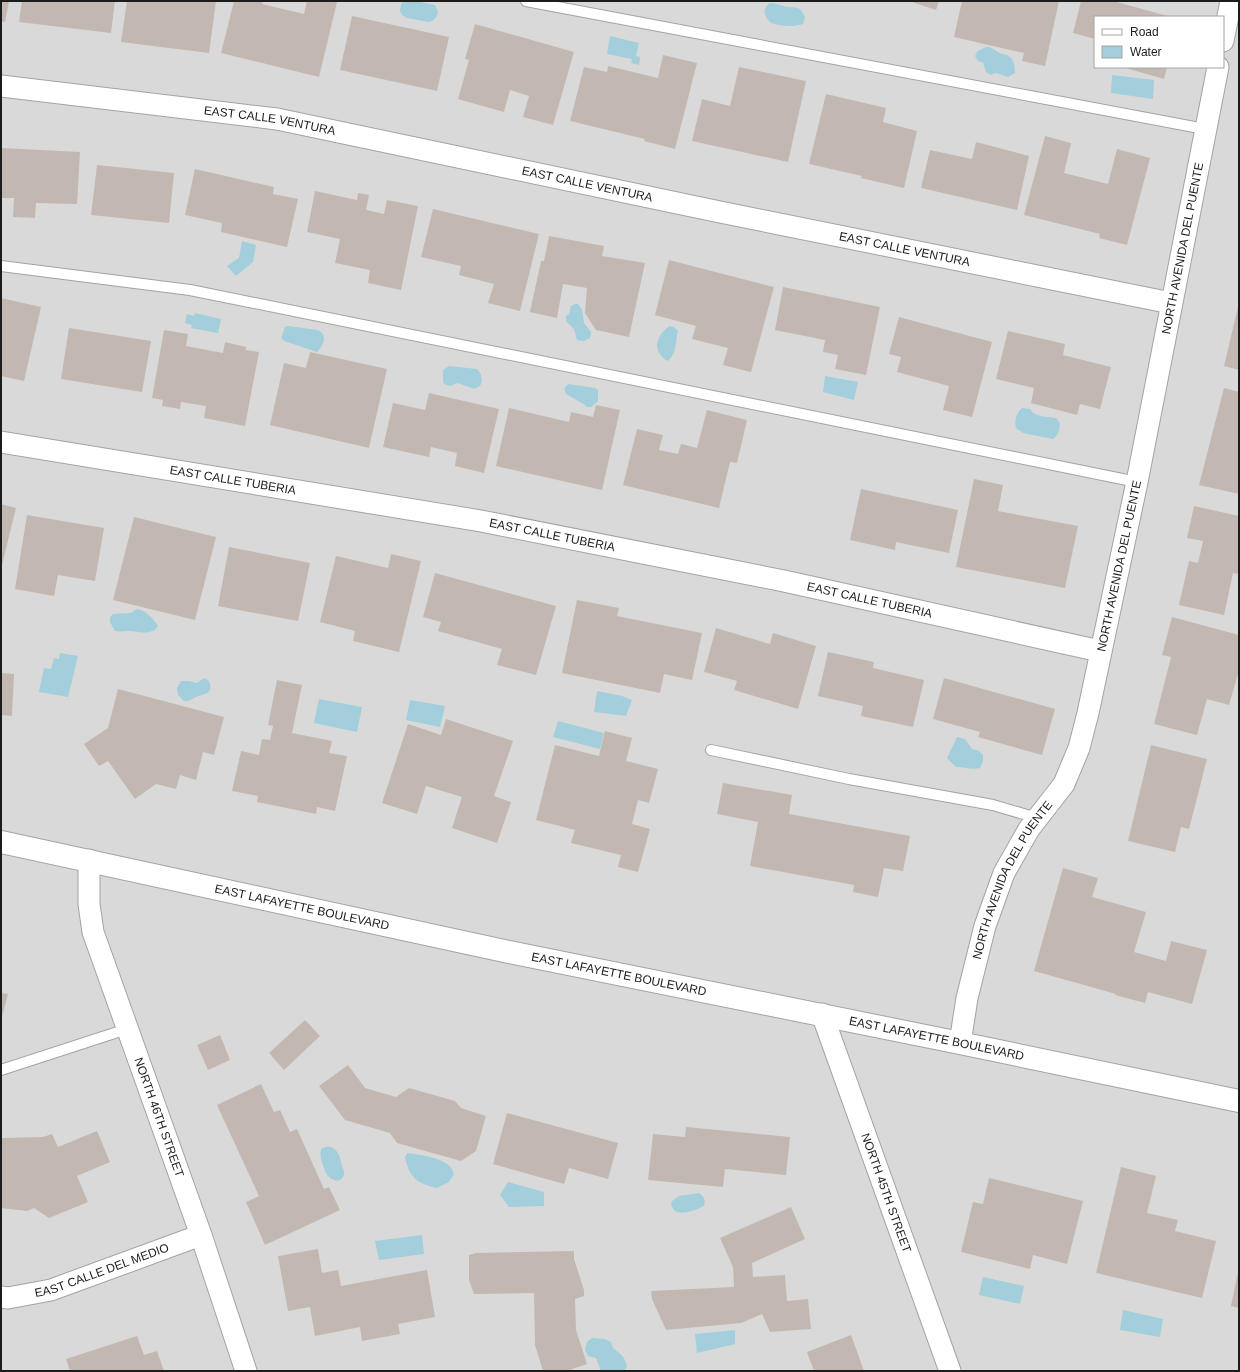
<svg xmlns="http://www.w3.org/2000/svg" width="1240" height="1372" font-family="Arial,sans-serif">
<rect width="100%" height="100%" fill="#ede9e1"/>
<path fill="#dad9d9" fill-rule="evenodd" d="M1,1H1239V1371H1ZM1095,17H1223V67H1095Z"/>
<g fill="#a2cfdb">
<path d="M404,1H415L435,5L438,12C437,17 434,21 429,22L407,18L402,15L400,11L401,4Z"/>
<path d="M770,3C775,3 779,5 783,6C795,9 800,4 805,17L803,24C795,27 778,27 770,22C768,20 766,17 765,14C764,8 766,6 770,3Z"/>
<polygon points="610,36 639,43 636,56 640,57 639,65 631,63 632,59 607,54"/>
<path d="M986,47C992,47 993,49 998,52C1000,54 1004,54 1007,55C1014,59 1015,66 1015,73L1008,77L996,73L991,75L986,72L983,63L978,61L975,56L978,51Z"/>
<polygon points="1112,75 1154,80 1153,99 1111,93"/>
<polygon points="242,241 256,245 253,262 236,276 227,266 239,258"/>
<polygon points="575,304 578,304 582,309 584,323 591,332 590,338 584,341 577,340 574,329 566,321 566,316 569,314 571,306"/>
<polygon points="195,313 221,319 218,333 191,328 192,325 185,323 187,314 194,316"/>
<path d="M288,326L318,330C328,335 324,345 317,352L284,341L281,338L285,327Z"/>
<path d="M670,326L674,327L678,331C675,341 677,353 668,361C651,352 656,334 670,326Z"/>
<path d="M449,366L477,369C482,374 483,380 480,386L474,389L458,383L450,386L444,384L443,382V370Z"/>
<polygon points="825,376 858,382 854,400 823,392"/>
<path d="M568,384L595,388L598,390V401L591,407H586L585,405L566,394C564,390 564,387 568,384Z"/>
<path d="M1022,408L1030,409C1036,418 1046,416 1056,418L1060,423C1059,430 1059,435 1053,439L1023,433L1016,428C1014,420 1017,412 1022,408Z"/>
<path d="M137,609C145,610 154,619 158,626L155,630C143,635 140,631 129,631C123,631 121,632 115,631L110,622V617L113,614L131,613Z"/>
<polygon points="60,653 78,656 68,697 39,692 44,668 51,669 54,658 59,659"/>
<path d="M204,678C207,679 209,680 210,684C213,695 202,694 196,697C191,699 189,702 184,701L178,695L177,688L181,681H189L197,683Z"/>
<polygon points="597,691 622,696 632,700 626,716 594,712"/>
<polygon points="319,699 362,707 357,732 314,723"/>
<polygon points="410,700 445,706 440,727 406,720"/>
<polygon points="558,721 604,733 600,749 553,737"/>
<path d="M957,737L965,739L972,749L979,751L983,755V761L980,768C972,770 964,767 956,767L947,758Z"/>
<path d="M325,1147C337,1145 340,1156 342,1166C343,1169 345,1172 344,1175C340,1186 328,1179 325,1171C323,1164 319,1157 321,1149Z"/>
<path d="M407,1153C421,1155 451,1158 454,1174L449,1182L437,1188C417,1184 409,1177 405,1157Z"/>
<polygon points="508,1182 544,1192 544,1206 509,1207 500,1195"/>
<path d="M699,1193C704,1197 706,1200 704,1206C694,1211 672,1220 671,1202L679,1196Z"/>
<polygon points="422,1235 424,1254 379,1260 375,1241"/>
<polygon points="983,1277 1024,1286 1020,1304 979,1295"/>
<polygon points="1123,1310 1163,1319 1160,1337 1120,1330"/>
<polygon points="735,1330 735,1344 697,1353 695,1334"/>
<path d="M592,1338L605,1339L611,1342L613,1348C621,1355 624,1355 627,1366L624,1371H601L596,1358L588,1356L585,1350L587,1342Z"/>
</g>
<g fill="#c2b8b1">
<polygon points="1,1 9,1 5,22 1,21"/>
<polygon points="22,1 115,1 111,33 19,22"/>
<polygon points="127,1 216,1 209,53 121,42"/>
<polygon points="234,1 263,1 262,4 304,14 307,1 337,2 319,77 221,53"/>
<polygon points="909,1 939,1 936,10"/>
<polygon points="962,1 1059,1 1045,66 1022,61 1024,53 954,37"/>
<polygon points="1081,1 1113,1 1171,17 1095,17 1095,39 1073,33"/>
<polygon points="352,16 449,37 437,91 340,70"/>
<polygon points="475,24 574,52 553,125 523,117 529,96 510,90 504,112 458,99 469,60 465,59"/>
<polygon points="663,55 697,63 675,149 644,141 645,139 570,121 584,67 607,72 608,66 658,78"/>
<polygon points="739,67 806,81 788,162 692,141 702,99 730,106"/>
<polygon points="1122,67 1167,67 1164,79"/>
<polygon points="826,94 886,108 883,122 917,131 904,188 861,178 862,176 809,164"/>
<polygon points="1045,136 1071,143 1064,173 1108,184 1117,149 1150,158 1127,245 1099,238 1100,234 1024,215"/>
<polygon points="976,142 1029,156 1017,210 921,188 930,150 972,159"/>
<polygon points="2,148 80,152 77,204 36,203 35,218 13,217 14,198 1,198"/>
<polygon points="97,165 174,173 169,223 91,215"/>
<polygon points="195,169 274,187 273,194 298,199 287,247 221,232 222,223 185,215"/>
<polygon points="315,191 357,200 358,193 369,195 366,210 384,214 387,200 418,206 401,290 368,283 370,270 335,263 340,239 307,232"/>
<polygon points="433,209 539,234 520,311 488,303 494,284 459,275 461,266 421,257"/>
<polygon points="549,236 604,246 602,256 645,263 629,337 596,330 585,313 587,288 563,284 557,318 530,312 541,261 544,261"/>
<polygon points="669,260 774,287 751,372 723,365 728,348 692,339 696,326 655,315"/>
<polygon points="783,287 880,307 866,375 835,369 838,355 823,352 825,340 775,330"/>
<polygon points="1,298 41,307 24,381 1,376"/>
<polygon points="1238,307 1239,307 1239,370 1224,366"/>
<polygon points="899,317 992,342 972,417 943,410 949,386 897,372 901,357 889,354"/>
<polygon points="69,328 151,341 142,392 61,379"/>
<polygon points="164,330 188,334 186,346 223,353 225,342 246,347 246,350 259,352 245,426 204,418 206,406 181,402 180,409 162,406 163,400 152,398"/>
<polygon points="1008,331 1065,344 1063,355 1111,367 1100,409 1080,404 1077,415 1031,403 1034,388 996,379"/>
<polygon points="310,352 387,369 369,448 270,425 284,363 306,368"/>
<polygon points="1224,388 1239,392 1239,494 1199,485"/>
<polygon points="429,393 499,409 484,473 455,466 457,453 431,447 429,457 383,447 393,403 425,410"/>
<polygon points="596,405 620,410 602,490 496,466 509,408 569,422 571,412 593,417"/>
<polygon points="707,410 747,420 737,463 730,462 719,508 623,485 637,429 663,435 659,450 678,454 681,444 697,448"/>
<polygon points="974,479 1003,485 998,511 1078,526 1065,588 956,567"/>
<polygon points="861,489 958,510 949,553 896,542 895,550 850,540"/>
<polygon points="1,504 16,508 2,565 1,565"/>
<polygon points="1194,506 1239,516 1239,574 1233,573 1224,615 1179,605 1189,561 1198,563 1203,541 1187,538"/>
<polygon points="27,515 104,528 95,581 58,575 54,596 15,589"/>
<polygon points="134,517 216,537 195,620 113,600"/>
<polygon points="229,547 310,563 298,621 218,606"/>
<polygon points="391,554 421,561 399,652 353,641 355,631 320,622 336,556 388,568"/>
<polygon points="435,573 556,606 536,675 497,665 502,649 438,631 441,622 423,617"/>
<polygon points="577,600 619,608 617,616 702,633 692,680 664,674 660,693 562,673"/>
<polygon points="1172,617 1239,635 1239,671 1229,705 1207,699 1197,735 1154,724 1171,657 1162,655"/>
<polygon points="716,628 770,644 773,633 816,646 798,709 734,690 737,681 704,672"/>
<polygon points="828,652 874,662 873,668 924,680 913,727 861,716 863,706 818,696"/>
<polygon points="1,673 14,674 12,716 1,715"/>
<polygon points="944,678 1055,709 1042,755 978,737 980,732 933,719"/>
<polygon points="277,680 302,685 292,733 332,741 329,753 347,756 335,811 317,807 316,814 257,802 258,796 232,791 241,751 259,755 262,739 270,740 273,726 268,725"/>
<polygon points="118,689 224,717 214,755 203,752 196,780 180,775 176,789 156,784 135,799 108,761 99,766 84,744 108,728"/>
<polygon points="446,719 513,741 494,796 511,802 497,843 452,828 462,797 426,786 417,814 382,803 408,724 441,735"/>
<polygon points="605,731 632,738 626,761 658,769 649,803 638,800 632,824 650,829 638,872 618,867 621,855 571,843 575,830 536,820 555,745 599,756"/>
<polygon points="1151,745 1207,759 1189,829 1181,827 1175,852 1128,841"/>
<polygon points="723,783 792,795 789,814 910,836 903,871 884,868 878,897 853,892 854,885 750,866 758,822 717,814"/>
<polygon points="1063,868 1098,878 1092,897 1146,912 1134,952 1166,961 1171,941 1207,950 1192,1004 1148,992 1145,1003 1115,995 1116,994 1034,971"/>
<polygon points="1,993 8,994 1,1020"/>
<polygon points="305,1020 320,1036 284,1070 269,1053"/>
<polygon points="220,1035 230,1060 208,1070 197,1045"/>
<polygon points="348,1065 365,1088 396,1097 409,1088 455,1101 461,1108 486,1116 476,1151 461,1161 397,1143 390,1133 345,1120 319,1086"/>
<polygon points="261,1084 274,1112 280,1110 290,1132 297,1129 324,1189 329,1187 340,1210 265,1245 246,1202 259,1196 217,1105"/>
<polygon points="507,1113 618,1143 608,1179 569,1168 564,1184 493,1164"/>
<polygon points="686,1127 790,1137 786,1175 725,1169 723,1187 648,1180 653,1134 685,1137"/>
<polygon points="97,1131 110,1162 77,1176 88,1202 49,1218 34,1208 27,1211 1,1208 1,1138 43,1137 52,1134 58,1147"/>
<polygon points="1121,1167 1156,1176 1147,1213 1178,1220 1175,1231 1216,1241 1202,1298 1096,1273"/>
<polygon points="989,1178 1083,1201 1067,1264 1033,1255 1030,1269 961,1252 973,1202 983,1204"/>
<polygon points="791,1207 805,1239 752,1263 753,1277 785,1275 787,1301 808,1299 811,1329 770,1332 762,1314 741,1323 666,1330 652,1299 651,1291 734,1287 733,1267 720,1238"/>
<polygon points="318,1249 322,1273 338,1270 341,1286 427,1270 435,1317 398,1324 400,1334 362,1341 360,1327 315,1336 310,1307 288,1311 278,1256"/>
<polygon points="574,1251 574,1259 584,1290 584,1296 575,1299 576,1330 587,1364 567,1371 543,1371 535,1345 534,1293 474,1294 469,1280 469,1255 476,1253"/>
<polygon points="1238,1272 1239,1272 1239,1308 1231,1306"/>
<polygon points="851,1335 864,1371 814,1371 807,1352"/>
<polygon points="137,1336 144,1355 157,1351 164,1371 70,1371 66,1359"/>
</g>
<g fill="none" stroke-linecap="round" stroke-linejoin="round">
<defs>
<g id="service">
<polyline points="526,1 1205,129"/>
<polyline points="1,266 190,290 1137,482"/>
<polyline points="711,750 849,779 993,805 1037,818"/>
<polyline points="1,1070 127,1029"/>
</g>
<g id="minor">
<polyline points="1223,41 1231,1"/>
<path id="s1" d="M1,86L277,119L720,212L1171,303"/>
<path id="s2" d="M1,442L481,521L784,581L1100,651"/>
<path id="s3" d="M89,860V904L93,932L201,1235L246,1371"/>
<path id="s4" d="M822,1014L950,1371"/>
<path id="s5" d="M960,1043L967,998L985,926L1004,873L1029,829L1064,784L1079,748L1088,713L1137,482L1218,67"/>
<path id="s6" d="M1,1297L8,1298L51,1290L201,1235"/>
</g>
<g id="tertiary">
<path id="s7" d="M1,842L509,952L960,1043L1239,1101"/>
</g>
</defs>
<use href="#service" stroke="#a3a3a3" stroke-width="12"/>
<use href="#minor" stroke="#a3a3a3" stroke-width="23"/>
<use href="#tertiary" stroke="#a3a3a3" stroke-width="24"/>
<use href="#service" stroke="#fff" stroke-width="10"/>
<use href="#minor" stroke="#fff" stroke-width="21"/>
<use href="#tertiary" stroke="#fff" stroke-width="22"/>
</g>
<g text-anchor="middle" stroke-width="4" stroke-linejoin="round" paint-order="stroke">
<g font-size="12" fill="#1c1c1c" stroke="#fff">
<text dy="4" stroke="none"><textPath href="#s1" startOffset="271">EAST CALLE VENTURA</textPath></text>
<text dy="4" stroke="none"><textPath href="#s1" startOffset="595">EAST CALLE VENTURA</textPath></text>
<text dy="4" stroke="none"><textPath href="#s5" startOffset="833">NORTH AVENIDA DEL PUENTE</textPath></text>
<text dy="4" stroke="none"><textPath href="#s1" startOffset="919">EAST CALLE VENTURA</textPath></text>
<text dy="4" stroke="none"><textPath href="#s2" startOffset="235">EAST CALLE TUBERIA</textPath></text>
<text dy="4" stroke="none"><textPath href="#s2" startOffset="559">EAST CALLE TUBERIA</textPath></text>
<text dy="4" stroke="none"><textPath href="#s5" startOffset="509">NORTH AVENIDA DEL PUENTE</textPath></text>
<text dy="4" stroke="none"><textPath href="#s2" startOffset="883">EAST CALLE TUBERIA</textPath></text>
<text dy="4" stroke="none"><textPath href="#s5" startOffset="173">NORTH AVENIDA DEL PUENTE</textPath></text>
<text dy="4" stroke="none"><textPath href="#s7" startOffset="308">EAST LAFAYETTE BOULEVARD</textPath></text>
<text dy="4" stroke="none"><textPath href="#s7" startOffset="632">EAST LAFAYETTE BOULEVARD</textPath></text>
<text dy="4" stroke="none"><textPath href="#s7" startOffset="956">EAST LAFAYETTE BOULEVARD</textPath></text>
<text dy="4" stroke="none"><textPath href="#s3" startOffset="269">NORTH 46TH STREET</textPath></text>
<text dy="4" stroke="none"><textPath href="#s4" startOffset="190">NORTH 45TH STREET</textPath></text>
<text dy="4" stroke="none"><textPath href="#s6" startOffset="105">EAST CALLE DEL MEDIO</textPath></text>
</g>
</g>
<rect width="1240" height="1372" fill="none" stroke="#1c1c1c" stroke-width="4"/>
<rect x="1094" y="16" width="130" height="52" fill="#ffffff" stroke="#a4a4a4"/>
<rect x="1102" y="29" width="20" height="6" fill="#ffffff" stroke="#a4a4a4"/>
<text x="1130" y="36" font-size="12" fill="#1c1c1c">Road</text>
<rect x="1102" y="46" width="20" height="12" fill="#a2cfdb" stroke="#a4a4a4"/>
<text x="1130" y="56" font-size="12" fill="#1c1c1c">Water</text>
</svg>
